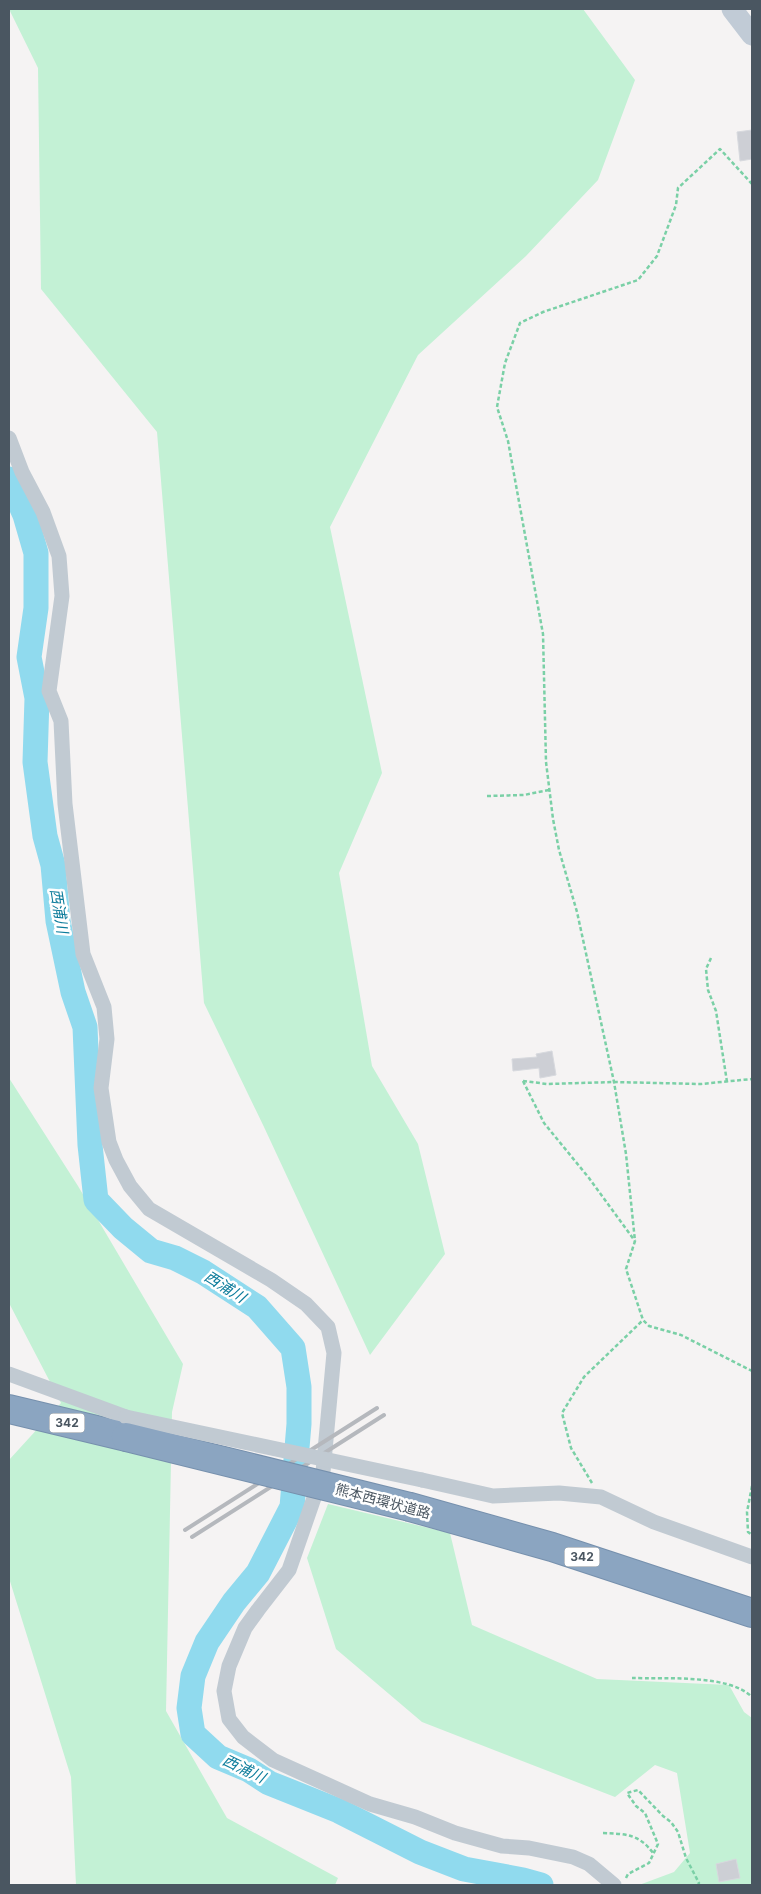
<svg xmlns="http://www.w3.org/2000/svg" width="761" height="1894" font-family="Inter,'Noto Sans JP',sans-serif">
<rect width="100%" height="100%" fill="#f5f3f3"/>
<g fill="#c3f1d5">
<polygon points="9,9 583,9 635,80 598,180 526,256 418,355 330,527 382,773 339,873 372,1066 418,1144 445,1254 370,1355 264,1127 204,1003 157,432 41,289 38,68"/>
<polygon points="9,1078 78,1186 183,1364 172,1412 166,1711 227,1818 338,1878 335,1885 76,1885 71,1777 9,1578 9,1460 61,1403 9,1303"/>
<polygon points="328,1504 450,1533 472,1625 597,1679 729,1685 744,1712 752,1718 752,1885 639,1885 674,1872 690,1853 677,1773 655,1765 615,1797 422,1722 336,1649 307,1558"/>
</g>
<g fill="none" stroke-linecap="round" stroke-linejoin="round">
<polyline stroke="#90daee" stroke-width="25" points="9,479 25,515 36,553 36,608 29,657 37,698 35,762 45,836 53,865 58,921 73,992 85,1027 90,1145 96,1200 123,1228 151,1251 175,1258 203,1272 257,1307 293,1348 299,1387 299,1424 292,1507 258,1573 234,1602 207,1642 193,1676 189,1708 193,1734 218,1757 249,1770 269,1783 339,1811 420,1852 464,1869 523,1880 541,1885"/>
</g>
<g fill="#cdcfd5" stroke="#d7d9de">
<polygon points="752,130 752,159 740,161 737,132"/>
<polygon points="552,1051 556,1075 540,1078 539,1068 513,1071 512,1059 537,1057 536,1054"/>
<polygon points="736,1859 740,1878 719,1882 716,1864"/>
</g>
<g fill="none" stroke-linecap="round" stroke-linejoin="round">
<defs>
<g id="motorway">
<polyline points="9,1409 126,1437"/>
<polyline points="410,1507 552,1547 752,1613"/>
</g>
</defs>
<use href="#motorway" stroke="#7690ad" stroke-width="30"/>
<g stroke="#7ad0a6" stroke-width="2.5" stroke-dasharray="4 2.5" stroke-linecap="butt">
<polyline points="752,184 720,149 678,188 676,205 657,256 638,280 543,312 520,323 505,363 497,407 508,441 543,634 546,762 553,819 559,850 577,912 614,1082 626,1154 635,1241 626,1269 643,1320 649,1326 681,1335 752,1371"/>
<polyline points="487,796 524,795 549,790"/>
<polyline points="711,958 706,969 708,990 716,1011 727,1082"/>
<polyline points="523,1081 547,1084 614,1082 701,1084 752,1079"/>
<polyline points="523,1081 544,1123 589,1178 635,1241"/>
<polyline points="592,1483 571,1448 562,1413 584,1377 643,1320"/>
<polyline points="752,1486 747,1512 748,1532 752,1535"/>
<path d="M632,1678C664,1679 729,1674 752,1697"/>
<path d="M603,1833C626,1834 639,1834 653,1853"/>
<polyline points="626,1878 628,1874 649,1863 658,1844 645,1813 636,1806 627,1793 638,1790 663,1816 671,1822 678,1832 686,1858 699,1883 698,1885"/>
</g>
<g stroke="#c1cad2" stroke-width="15">
<polyline points="9,438 22,472 43,512 59,556 62,596 49,691 61,721 65,804 83,954 104,1007 107,1039 101,1088 109,1142 116,1160 130,1186 149,1209 271,1280 306,1304 328,1327 334,1353 323,1472 289,1570 258,1610 245,1628 229,1666 224,1691 229,1719 243,1737 273,1760 370,1804 415,1817 455,1833 502,1846 529,1848 573,1857 589,1864 614,1885"/>
<polyline points="9,1374 126,1417"/>
<polyline points="422,1480 493,1496 559,1493 601,1497 654,1522 752,1557"/>
</g>
<polyline stroke="#c1cbd6" stroke-width="21" points="732,9 752,35"/>
<use href="#motorway" stroke="#8ba5c1" stroke-width="28"/>
<g stroke="#b5b8bd" stroke-width="4">
<polyline points="185,1530 377,1408"/>
<polyline points="192,1537 384,1415"/>
</g>
<defs>
<polyline id="motorway-bridge" points="126,1437 410,1507"/>
</defs>
<use href="#motorway-bridge" stroke="#7690ad" stroke-width="30" stroke-linecap="butt"/>
<polyline stroke="#c1cad2" stroke-width="15" points="126,1417 422,1480"/>
<use href="#motorway-bridge" stroke="#8ba5c1" stroke-width="28"/>
</g>
<g text-anchor="middle" stroke-width="5" stroke-linejoin="round" paint-order="stroke">
<g fill="#fff" stroke="#808990" stroke-width="1">
<rect x="49.5" y="1413.5" width="35" height="19" rx="4"/>
<rect x="564.5" y="1547.5" width="35" height="19" rx="4"/>
</g>
<g font-size="12" font-weight="bold" fill="#4a5661">
<text x="67" y="1427">342</text>
<text x="582" y="1561">342</text>
</g>
<g font-size="14" fill="#4a5661" stroke="#fff">
<text transform="translate(383 1501) rotate(15)" y="5">熊本西環状道路</text>
</g>
<g font-size="15" font-style="italic" fill="#0c7c9b" stroke="#fff">
<text transform="translate(59 911) rotate(81)" y="5">西浦川</text>
<text transform="translate(225 1287) rotate(32)" y="5">西浦川</text>
<text transform="translate(244 1769) rotate(26)" y="5">西浦川</text>
</g>
</g>
<rect width="761" height="1894" fill="none" stroke="#4a5661" stroke-width="20"/>
</svg>
